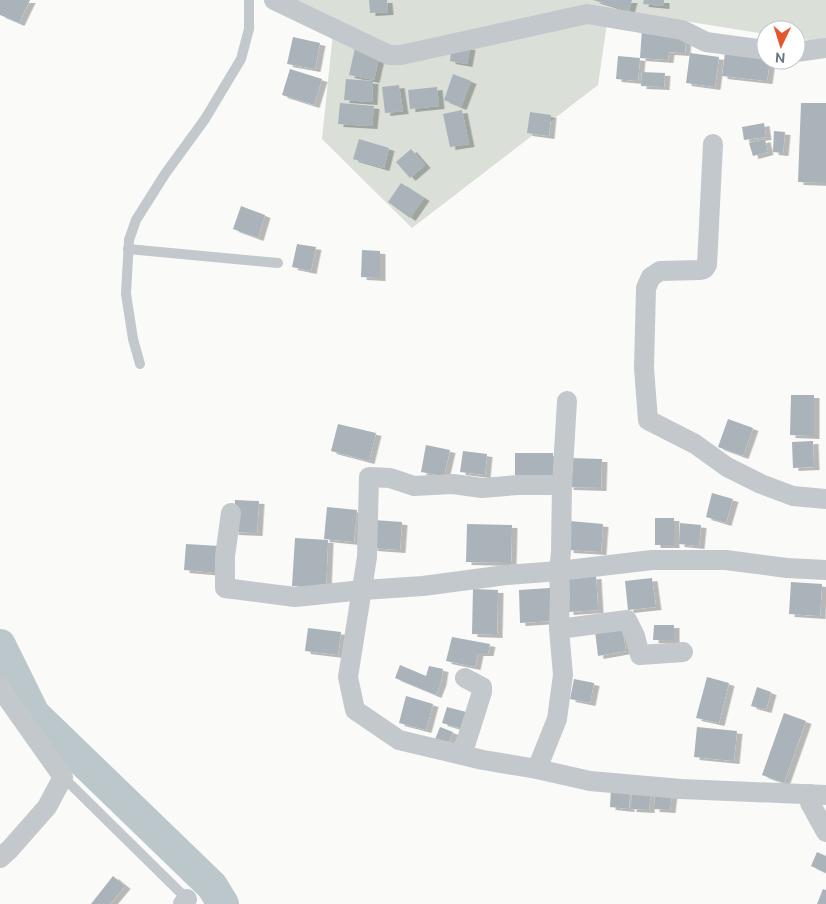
<svg xmlns="http://www.w3.org/2000/svg" width="826" height="904" font-family="Ubuntu,sans-serif">
<defs>
<filter id="shadow"><feDropShadow dx="5.5" dy="3" stdDeviation="0" flood-color="#0004"/></filter>
</defs>
<rect width="100%" height="100%" fill="#fafaf8"/>
<polygon fill="#dadfd7" points="267,0 826,0 826,43 796,38 796,30 766,30 766,34 609,9 598,85 412,228 322,139 334,23"/>
<g fill="none" stroke-linecap="round" stroke-linejoin="round">
<polyline stroke="#bbc7cb" stroke-width="32" points="0,645 34,714 212,886 223,904"/>
</g>
<g fill="#aab3b9" filter="url(#shadow)">
<polygon points="0,0 30,0 19,23 0,15"/>
<polygon points="369,0 387,0 388,12 370,13"/>
<polygon points="593,0 632,0 629,11"/>
<polygon points="644,0 664,0 664,6 643,4"/>
<polygon points="642,29 686,35 685,53 669,52 668,60 640,58"/>
<polygon points="293,37 320,43 315,69 287,64"/>
<polygon points="452,44 470,47 467,64 450,61"/>
<polygon points="355,48 380,54 374,80 349,75"/>
<polygon points="690,53 719,57 715,87 686,83"/>
<polygon points="725,53 766,58 766,60 770,60 767,81 722,76"/>
<polygon points="618,56 640,58 638,81 616,79"/>
<polygon points="290,69 322,79 314,105 282,95"/>
<polygon points="642,72 665,73 664,87 641,86"/>
<polygon points="453,74 471,81 461,107 444,100"/>
<polygon points="346,79 373,81 372,102 344,100"/>
<polygon points="399,85 403,111 385,113 382,87"/>
<polygon points="437,87 439,106 410,109 408,90"/>
<polygon points="340,103 374,106 372,126 338,124"/>
<polygon points="801,103 826,103 826,183 798,182"/>
<polygon points="462,110 469,144 450,147 443,114"/>
<polygon points="530,112 551,115 549,136 527,133"/>
<polygon points="764,123 766,137 744,140 742,127"/>
<polygon points="774,131 785,132 783,153 773,152"/>
<polygon points="359,139 389,148 384,168 353,159"/>
<polygon points="765,139 768,152 753,156 749,143"/>
<polygon points="411,149 425,165 410,178 396,162"/>
<polygon points="401,183 424,198 410,218 388,202"/>
<polygon points="241,206 265,215 258,238 233,229"/>
<polygon points="297,244 316,247 311,271 292,267"/>
<polygon points="362,250 380,251 380,278 361,277"/>
<polygon points="791,395 814,395 814,436 790,435"/>
<polygon points="728,419 753,428 743,456 718,447"/>
<polygon points="338,424 376,433 369,461 331,451"/>
<polygon points="813,441 814,467 793,468 792,442"/>
<polygon points="426,445 450,450 444,476 421,472"/>
<polygon points="463,451 487,454 485,475 460,472"/>
<rect x="515" y="453" width="38" height="22"/>
<polygon points="569,458 602,459 601,488 568,487"/>
<polygon points="712,493 733,499 726,523 706,517"/>
<polygon points="235,500 259,501 257,533 233,532"/>
<polygon points="327,507 357,510 354,542 324,539"/>
<rect x="655" y="518" width="19" height="27"/>
<polygon points="374,520 402,522 400,550 372,548"/>
<polygon points="570,521 603,524 601,552 568,550"/>
<polygon points="680,523 701,525 699,546 679,544"/>
<polygon points="467,524 512,525 511,563 466,562"/>
<polygon points="295,538 328,540 326,588 292,586"/>
<polygon points="186,544 219,546 218,573 184,570"/>
<polygon points="596,576 598,610 568,612 565,578"/>
<polygon points="652,578 656,607 628,610 625,581"/>
<polygon points="791,582 822,584 820,616 789,614"/>
<polygon points="550,588 552,621 520,623 519,590"/>
<polygon points="473,589 498,590 497,635 472,634"/>
<polygon points="654,625 674,625 674,640 653,640"/>
<polygon points="622,627 626,651 598,656 595,631"/>
<polygon points="308,628 341,632 338,655 305,651"/>
<polygon points="452,637 490,644 488,653 478,653 475,667 446,661"/>
<polygon points="400,665 426,676 429,666 443,669 441,682 436,695 395,678"/>
<polygon points="707,677 729,683 719,723 696,718"/>
<polygon points="574,679 594,683 590,703 570,699"/>
<polygon points="757,687 771,692 766,710 751,706"/>
<polygon points="406,696 433,704 426,730 399,723"/>
<polygon points="447,707 470,713 466,730 442,723"/>
<polygon points="784,713 806,721 784,783 762,775"/>
<polygon points="440,727 453,732 447,747 434,742"/>
<polygon points="697,727 737,731 734,761 694,757"/>
<polygon points="611,788 630,789 629,809 610,807"/>
<polygon points="632,790 651,792 649,810 631,809"/>
<polygon points="655,792 672,793 670,810 654,809"/>
<polygon points="817,852 826,856 826,873 811,866"/>
<polygon points="113,876 125,886 110,904 91,904"/>
<polygon points="823,889 826,890 826,904 817,904"/>
</g>
<g fill="none" stroke-linecap="round" stroke-linejoin="round">
<g stroke="#c3c8cc" stroke-width="10">
<polyline points="128,249 278,263"/>
<polyline points="140,364 133,339 126,294 129,240 136,220 165,174 205,119 241,59 249,29 249,0"/>
<polyline points="63,777 189,901"/>
</g>
<g stroke="#c3c8cc" stroke-width="20">
<polyline points="274,0 389,55 401,55 587,14 682,30 706,42 766,50"/>
<polyline points="796,52 826,48"/>
<polyline points="713,144 707,265 704,269 700,270 660,271 651,277 646,288 644,368 648,420 695,444 727,467 761,484 793,496 826,499"/>
<polyline points="562,485 518,485 482,488 453,484 414,486 390,478 369,477 367,557 348,677 355,710 399,740 483,760 537,769 590,781 681,789 826,795"/>
<polyline points="231,513 225,556 225,588 295,597 363,590 423,586 506,575 559,571 652,560 726,560 787,568 826,570"/>
<polyline points="559,629 627,620 635,636 640,655 683,652"/>
<polyline points="0,688 63,777 47,807 10,849 0,858"/>
<polyline points="462,755 482,692 482,687 465,678"/>
<polyline points="537,769 557,719 563,675 559,629 560,593 559,571 561,552 562,485 567,401"/>
<polyline points="810,794 810,803 826,832"/>
<polyline points="183,904 187,899"/>
</g>
</g>
<g transform="translate(781 45) rotate(184)"><circle r="24" fill="#ffffff" stroke="#c1c8cd"/>
<path d="M0-4L9 19L0 12L-9 19Z" fill="#e4572e"/>
<text y="-8" font-size="14" font-weight="bold" text-anchor="middle" fill="#657683">N</text>
</g>
</svg>
